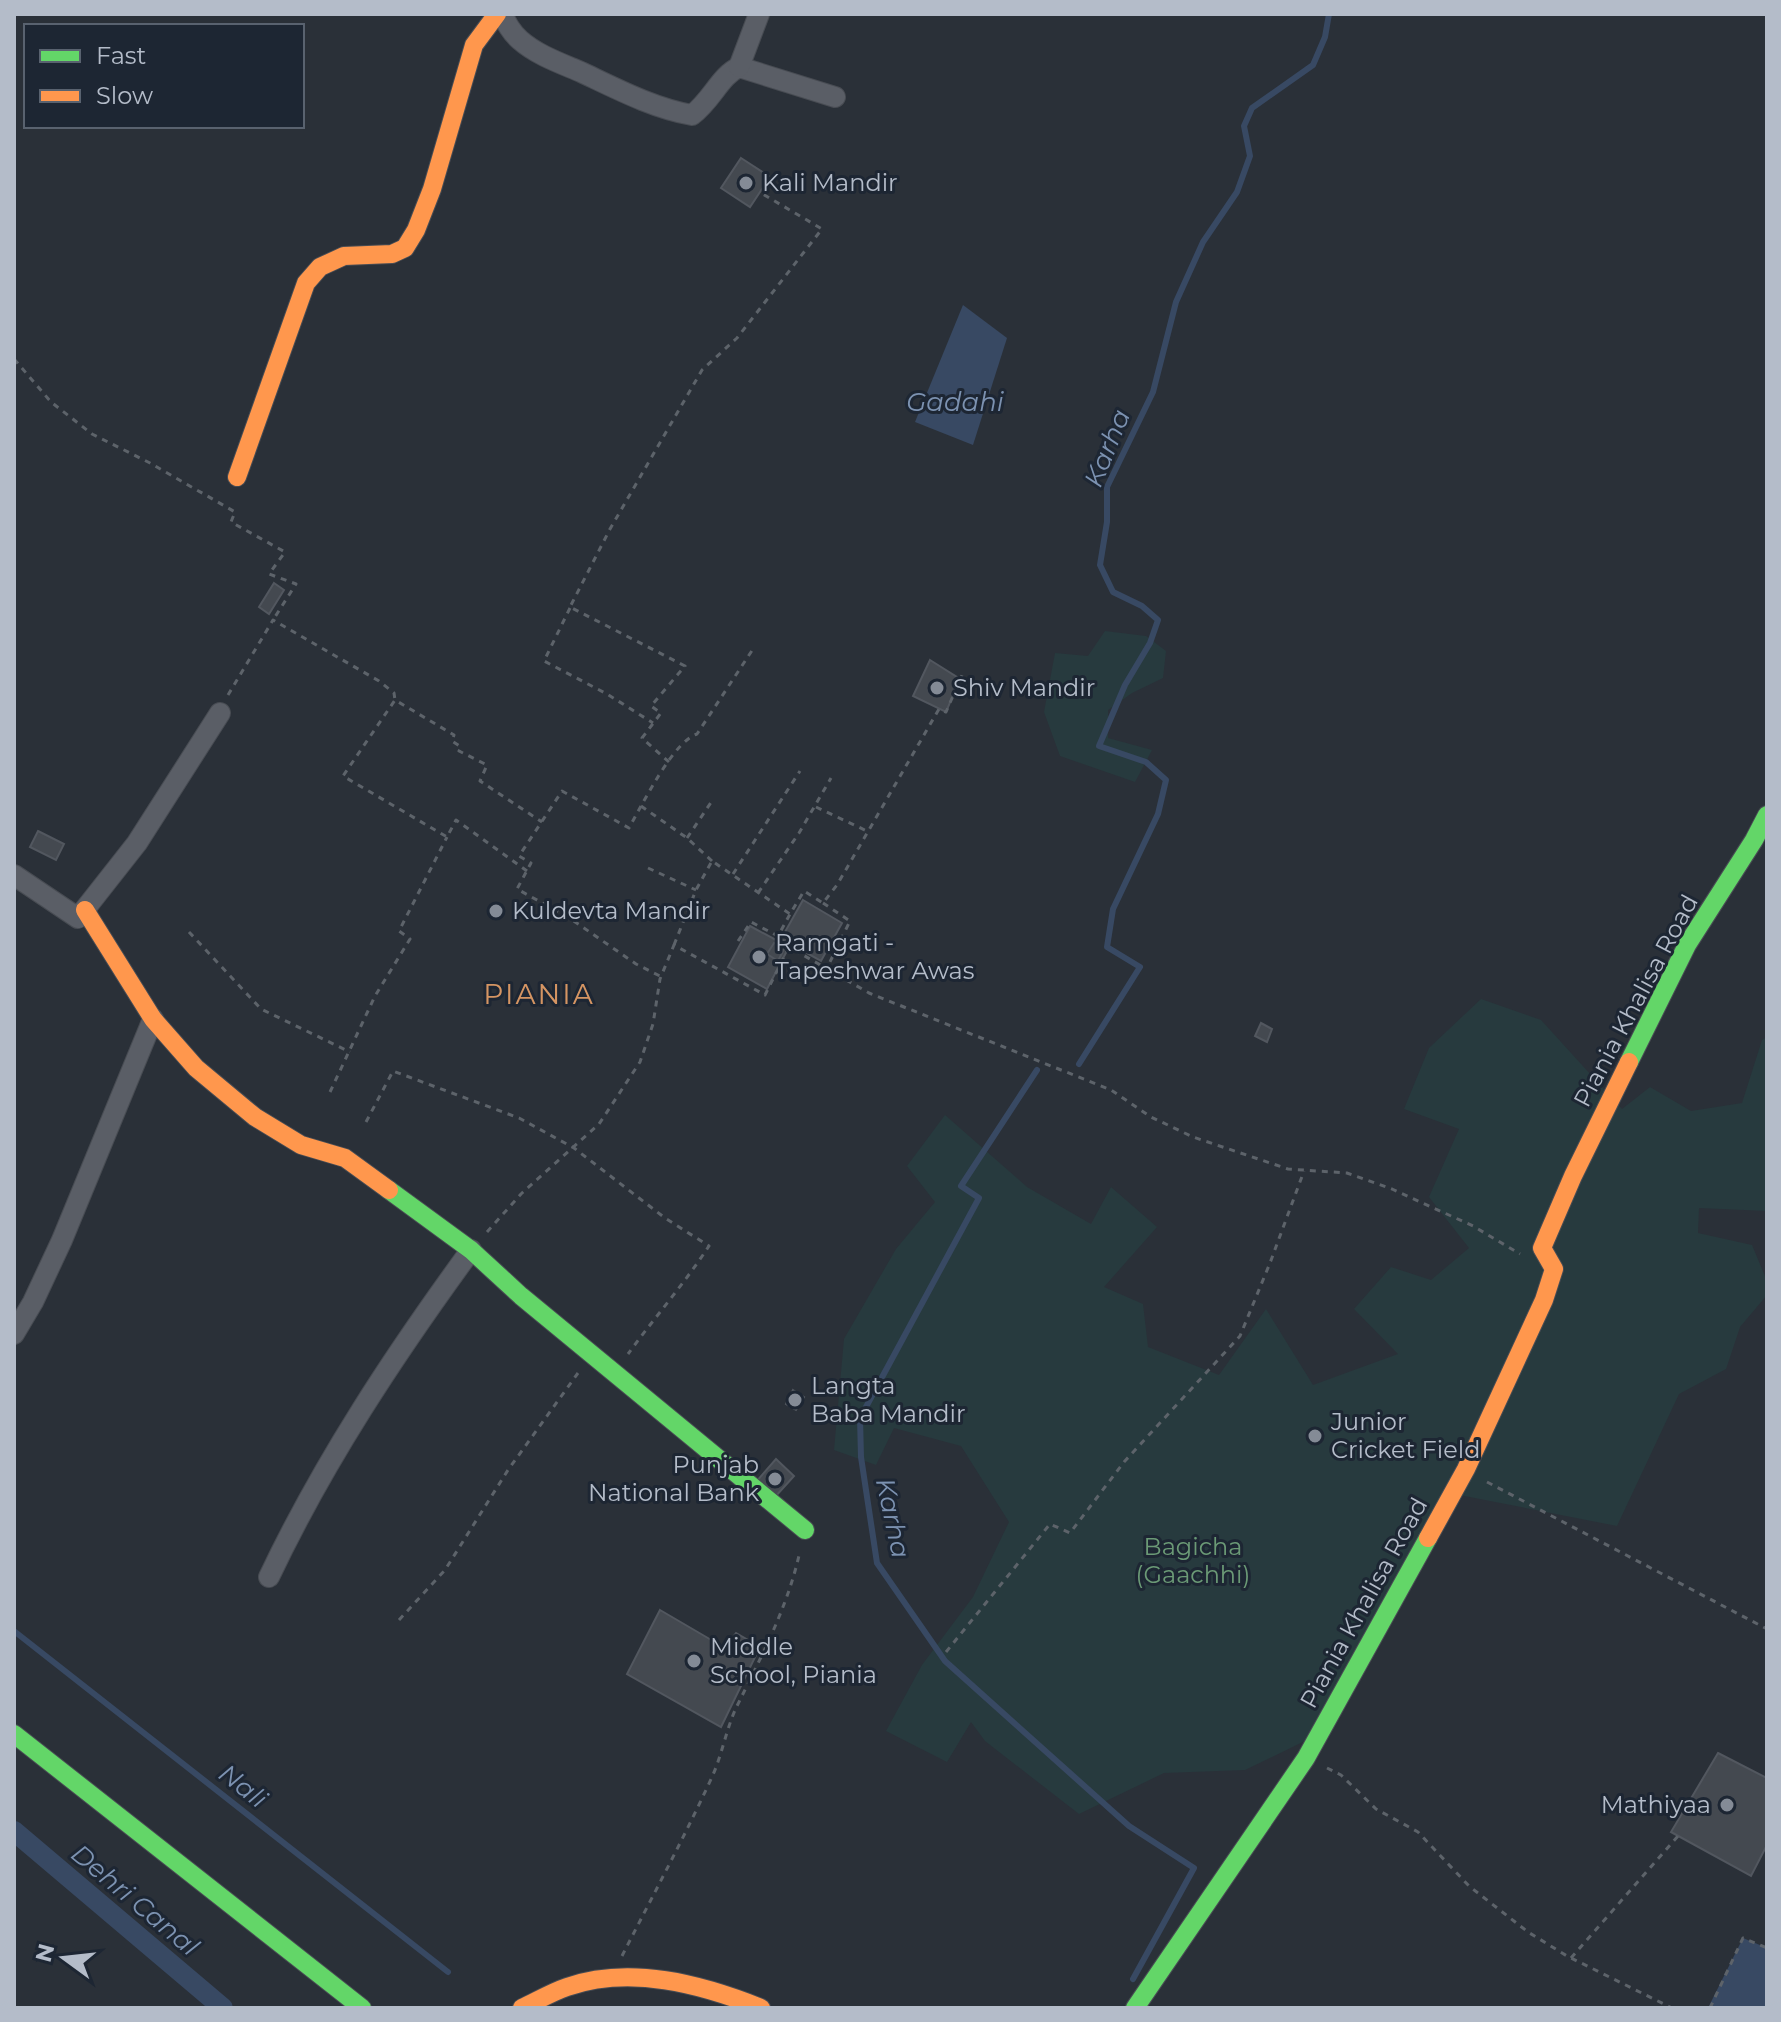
<svg xmlns="http://www.w3.org/2000/svg" width="1781" height="2022" font-family="Montserrat,sans-serif">
<rect width="100%" height="100%" fill="#2a3038"/>
<g fill="#273a3e">
<polygon points="1105,631 1146,636 1166,651 1163,678 1132,693 1108,710 1108,738 1152,750 1135,782 1060,756 1044,712 1055,653 1088,656"/>
<polygon points="1481,999 1541,1020 1622,1109 1650,1087 1691,1111 1742,1103 1762,1040 1767,1037 1767,1211 1699,1208 1698,1233 1752,1245 1767,1281 1767,1295 1740,1327 1726,1369 1679,1394 1617,1526 1444,1492 1311,1738 1245,1770 1164,1773 1079,1814 985,1741 971,1722 947,1762 886,1731 922,1665 973,1597 1009,1522 961,1446 894,1428 876,1465 834,1450 844,1339 896,1249 935,1202 907,1166 945,1115 1027,1187 1091,1224 1111,1187 1157,1227 1104,1287 1143,1304 1148,1347 1219,1375 1266,1309 1313,1385 1398,1354 1354,1309 1391,1267 1431,1280 1469,1248 1429,1197 1459,1129 1404,1109 1429,1048"/>
</g>
<g fill="#384963">
<polygon points="963,305 1007,338 973,445 915,422"/>
<polygon points="1743,1938 1767,1948 1767,2008 1708,2008"/>
</g>
<g fill="none" stroke-linecap="round" stroke-linejoin="round">
<g stroke="#384963" stroke-width="6">
<polyline points="1079,1064 1140,967 1107,947 1113,909 1158,814 1166,780 1146,762 1099,746 1125,685 1150,643 1158,620 1142,606 1113,592 1100,565 1107,522 1107,487 1153,392 1176,302 1203,242 1237,192 1250,156 1244,126 1252,108 1313,65 1325,37 1329,14"/>
<polyline points="1037,1070 961,1186 979,1198 860,1418 861,1457 877,1563 945,1661 1129,1826 1194,1868 1133,1979"/>
<polyline points="14,1631 448,1972"/>
</g>
<polyline stroke="#384963" stroke-width="20" points="14,1831 223,2008"/>
</g>
<g fill="#444950" stroke="#52575f" stroke-width="2">
<polygon points="741,158 770,177 750,207 721,188"/>
<polygon points="274,583 284,590 269,614 259,607"/>
<polygon points="930,660 960,679 946,712 913,696"/>
<polygon points="38,831 64,844 56,860 30,847"/>
<polygon points="803,900 842,923 821,961 781,939"/>
<polygon points="495,905 503,909 498,918 490,913"/>
<polygon points="750,926 789,947 767,989 728,967"/>
<polygon points="774,943 786,945 778,961 767,954"/>
<polygon points="1261,1023 1272,1029 1267,1042 1255,1036"/>
<polygon points="793,1390 804,1397 796,1410 786,1404"/>
<polygon points="776,1459 794,1476 774,1498 756,1482"/>
<polygon points="660,1610 725,1648 736,1633 760,1647 721,1727 627,1674"/>
<polygon points="1718,1753 1767,1778 1767,1845 1751,1876 1671,1832"/>
</g>
<g fill="none" stroke-linecap="round" stroke-linejoin="round">
<defs>
<g id="street">
<path d="M502,14C507,24 511,32 520,40C537,55 560,63 581,72C617,89 653,108 692,115C712,100 720,76 739,67L835,97"/>
<polyline points="739,67 759,14"/>
<polyline points="14,875 78,918 137,843 220,713"/>
<polyline points="14,1334 33,1302 62,1240 153,1019"/>
<path d="M269,1577C324,1461 395,1354 471,1250"/>
</g>
<g id="fast">
<polyline points="1629,1062 1687,945 1754,840 1767,815"/>
<polyline points="389,1190 471,1250 521,1296 805,1530"/>
<polyline points="14,1734 362,2008"/>
<polyline points="1135,2008 1306,1758 1428,1538"/>
</g>
<g id="slow">
<polyline points="237,477 306,283 320,267 344,256 392,254 405,248 416,230 432,189 474,45 497,14"/>
<polyline points="85,910 153,1019 196,1068 255,1117 301,1145 345,1158 389,1190"/>
<polyline points="1428,1538 1466,1469 1544,1300 1554,1269 1542,1248 1573,1176 1629,1062"/>
<path d="M522,2008C537,2001 552,1992 567,1987C630,1965 701,1984 761,2008"/>
</g>
</defs>
<use href="#street" stroke="#484c53" stroke-width="22"/>
<use href="#fast" stroke="#484c53" stroke-width="20"/>
<use href="#slow" stroke="#484c53" stroke-width="20"/>
<g stroke="#5d636a" stroke-width="3" stroke-dasharray="6 6" stroke-linecap="butt">
<polyline points="14,359 51,402 92,434 150,463 235,512 231,522 285,552 269,574 296,584 273,620"/>
<polyline points="570,608 544,661 607,694 653,723"/>
<polyline points="228,695 273,620 379,681 394,693 395,700"/>
<polyline points="669,762 642,738 661,713 651,706 685,666 570,607 610,529 702,370 737,338 822,229 761,193"/>
<polyline points="641,806 629,828 562,791 519,856 531,863 517,889 568,917 636,964 660,976"/>
<polyline points="816,807 869,832"/>
<polyline points="687,838 712,801"/>
<path d="M712,861L687,838L641,806C652,787 676,741 697,734L755,646"/>
<polyline points="648,868 696,890"/>
<polyline points="527,871 456,820 447,837 343,776 395,700 454,735 452,741 461,747 459,751 487,765 480,781 542,822"/>
<polyline points="733,874 800,771"/>
<polyline points="758,893 799,833 831,778"/>
<polyline points="823,903 850,921 827,968"/>
<polyline points="189,932 261,1009 350,1052"/>
<polyline points="738,941 751,922 778,936 790,914"/>
<polyline points="674,945 696,890 712,861 790,914 804,891 823,903 837,885 939,709 946,712 963,673"/>
<polyline points="330,1092 375,996 410,939 399,931 447,837"/>
<path d="M366,1122L393,1071L519,1118L574,1148L665,1218L709,1246C684,1284 655,1317 628,1354"/>
<polyline points="487,1232 521,1194 599,1124 640,1062 653,1024 660,979 674,945 765,995 789,947 869,993 1111,1090 1151,1117 1193,1137 1288,1169 1347,1173 1392,1189 1473,1226 1520,1254"/>
<polyline points="1487,1482 1767,1629"/>
<polyline points="399,1620 445,1570 508,1470 578,1373"/>
<polyline points="946,1652 1050,1524 1070,1533 1124,1462 1240,1336 1270,1263 1304,1171"/>
<polyline points="1327,1768 1341,1775 1376,1809 1418,1832 1469,1886 1528,1932 1567,1956 1672,2008"/>
<path d="M622,1956C652,1897 684,1838 712,1777C722,1755 726,1730 736,1708C761,1657 788,1607 800,1551"/>
<polyline points="1571,1958 1678,1836"/>
<polyline points="1710,2008 1743,1938 1767,1948"/>
</g>
<use href="#street" stroke="#5a5e66" stroke-width="20"/>
<use href="#fast" stroke="#63d668" stroke-width="18"/>
<use href="#slow" stroke="#ff974d" stroke-width="18"/>
</g>
<g fill="#848b96" stroke="#1d2633" stroke-width="3">
<circle cx="746" cy="183" r="8"/>
<circle cx="937" cy="688" r="8"/>
<circle cx="496" cy="911" r="8"/>
<circle cx="759" cy="957" r="8"/>
<circle cx="795" cy="1400" r="8"/>
<circle cx="1315" cy="1436" r="8"/>
<circle cx="775" cy="1479" r="8"/>
<circle cx="694" cy="1661" r="8"/>
<circle cx="1727" cy="1805" r="8"/>
</g>
<g text-anchor="middle" stroke-width="6" stroke-linejoin="round" paint-order="stroke">
<g font-size="24" fill="#b4bcc9" stroke="#1d2633" text-anchor="start">
<text x="762" y="191">Kali Mandir</text>
<text x="953" y="696">Shiv Mandir</text>
<text x="512" y="919">Kuldevta Mandir</text>
<text x="775" y="951">Ramgati -<tspan x="775" dy="28">Tapeshwar Awas</tspan></text>
<text x="811" y="1394">Langta<tspan x="811" dy="28">Baba Mandir</tspan></text>
<text x="1331" y="1430">Junior<tspan x="1331" dy="28">Cricket Field</tspan></text>
<text x="759" y="1473" text-anchor="end">Punjab<tspan x="759" dy="28">National Bank</tspan></text>
<text x="710" y="1655">Middle<tspan x="710" dy="28">School, Piania</tspan></text>
<text x="1711" y="1813" text-anchor="end">Mathiyaa</text>
</g>
<g font-size="24" fill="#b4bcc9" stroke="#1d2633">
<text transform="translate(1636 1001) rotate(-62)" y="8">Piania Khalisa Road</text>
<text transform="translate(1364 1603) rotate(-61)" y="8">Piania Khalisa Road</text>
</g>
<g font-size="24" fill="#6b9a76" stroke="#1d2633">
<text x="1193" y="1555">Bagicha<tspan x="1193" dy="28">(Gaachhi)</tspan></text>
</g>
<g font-size="26" font-style="italic" fill="#7c92b1" stroke="#1d2633">
<text x="955" y="411">Gadahi</text>
<text transform="translate(1107 448) rotate(-68)" y="9">Karha</text>
<text transform="translate(893 1518) rotate(78)" y="9">Karha</text>
<text transform="translate(243 1786) rotate(38)" y="9">Nali</text>
<text transform="translate(135 1900) rotate(40)" y="9">Dehri Canal</text>
</g>
<g font-size="28" letter-spacing="2" fill="#d59563" stroke="#1d2633">
<text x="539" y="1004">PIANIA</text>
</g>
</g>
<rect width="1781" height="2022" fill="none" stroke="#b4bcc9" stroke-width="32"/>
<rect x="24" y="24" width="280" height="104" fill="#1d2633" stroke="#59626f" stroke-width="2"/>
<rect x="40" y="50" width="40" height="12" fill="#63d668" stroke="#59626f" stroke-width="2"/>
<text x="96" y="64" font-size="24" fill="#b4bcc9">Fast</text>
<rect x="40" y="90" width="40" height="12" fill="#ff974d" stroke="#59626f" stroke-width="2"/>
<text x="96" y="104" font-size="24" fill="#b4bcc9">Slow</text>
<g transform="translate(64 1958) rotate(285)" stroke="#1d2633" stroke-width="6" paint-order="stroke">
<path d="M0-6L14 30L0 20L-14 30Z" fill="#b4bcc9"/>
<text y="-12" font-size="22" font-weight="bold" text-anchor="middle" fill="#b4bcc9">N</text>
</g>
</svg>
